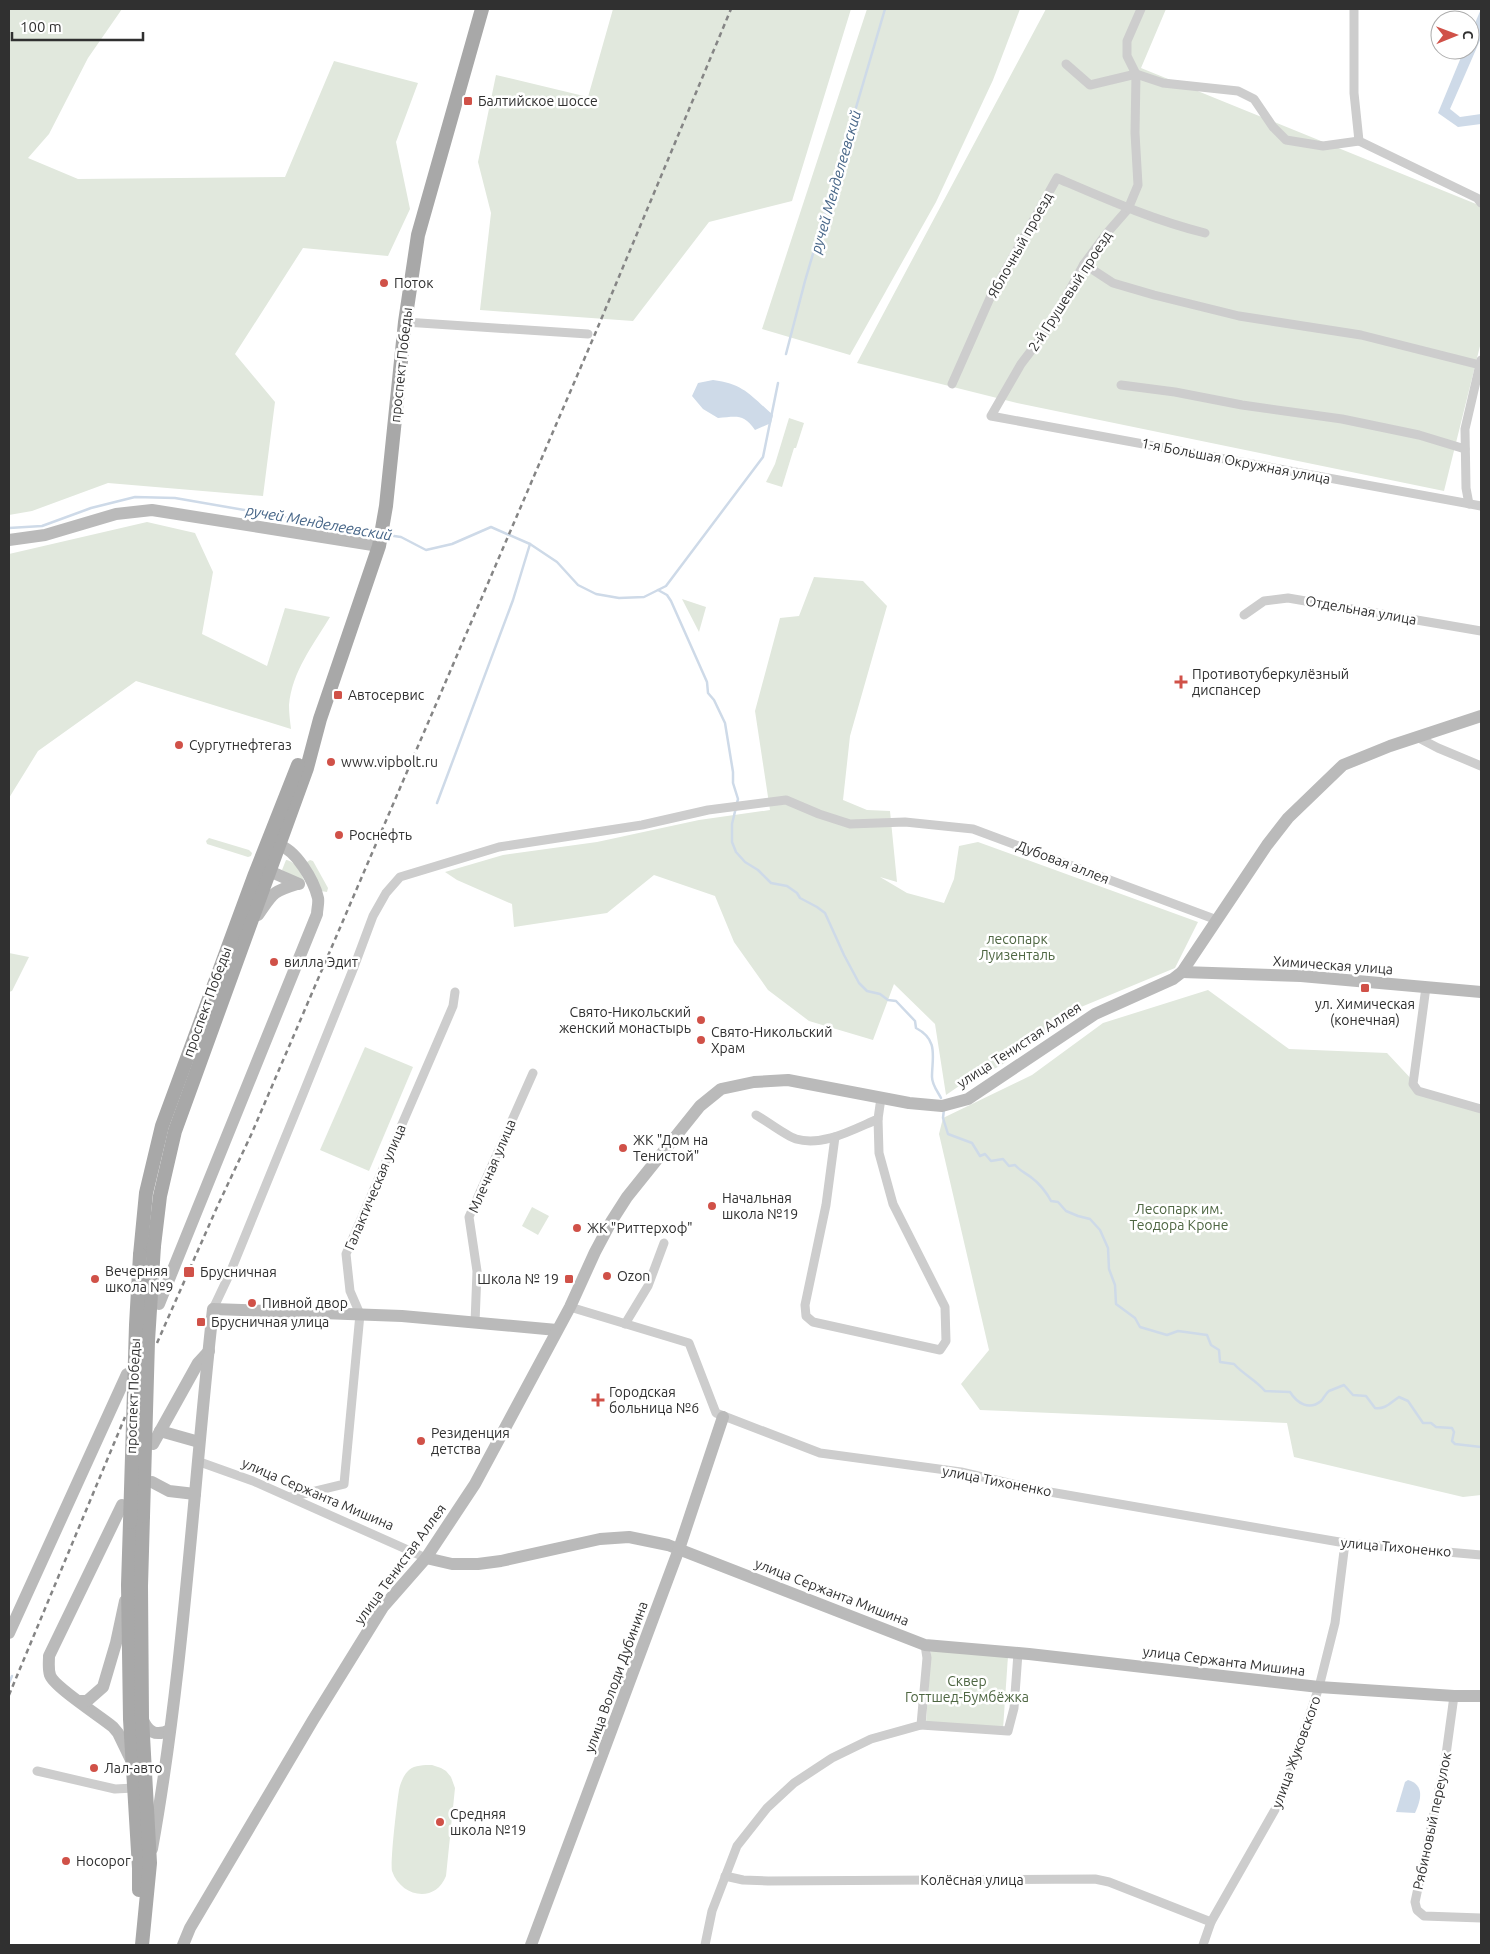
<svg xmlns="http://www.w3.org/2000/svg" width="1490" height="1954" font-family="Ubuntu,sans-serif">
<rect width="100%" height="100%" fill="#fff"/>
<g fill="#e1e8dd">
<polygon points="9,9 122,9 88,58 49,134 28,158 78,179 285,177 334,61 418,83 396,142 410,209 388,256 303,248 235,354 275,402 263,496 108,483 32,511 9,515"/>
<polygon points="613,9 851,9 792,201 709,222 633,321 480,310 491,213 478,162 496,75 588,97"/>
<polygon points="867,9 1020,9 993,80 936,202 850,355 762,329"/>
<polygon points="1046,9 1166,9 1141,68 1481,206 1481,342 1444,491 1017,403 857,363"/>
<polygon points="789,418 804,423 796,448 794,448 782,487 766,482 775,464"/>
<path d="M147,522L195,533L213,572L202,634L267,666L285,608L330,617C313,645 292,672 289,705C289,713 290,721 291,729L136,681L38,751L9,798V554Z"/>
<polygon points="814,577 863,581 887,606 850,736 843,800 867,810 890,811 897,882 880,877 907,893 944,903 954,879 959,846 978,842 1198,922 1175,968 1081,1007 1000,1066 962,1084 946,1095 935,1024 894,984 873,1040 809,1021 768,990 734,942 715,896 654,875 607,913 514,927 512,904 457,880 445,872 503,855 597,842 699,820 770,810 755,711 780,618 799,616"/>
<polygon points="682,599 706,607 699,632"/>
<polygon points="209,838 249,850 252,853 251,856 248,857 207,844 206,841"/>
<path d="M286,860C296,861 301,874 305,882L282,870Z"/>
<polygon points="310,860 313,861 328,888 327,892 321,891 307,862"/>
<polygon points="9,953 29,957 12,991 9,992"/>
<polygon points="1208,990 1289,1049 1387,1053 1429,1098 1481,1110 1481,1495 1463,1497 1294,1457 1287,1423 980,1410 961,1384 989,1350 939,1134 943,1118 1032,1075 1103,1023"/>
<polygon points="365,1047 413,1067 369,1171 320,1150"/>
<polygon points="532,1207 549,1216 538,1235 522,1226"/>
<polygon points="931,1650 1008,1656 1003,1729 926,1723"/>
<path d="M432,1765L441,1768L446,1771L451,1777L455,1788L446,1876C435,1904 401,1897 392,1871C390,1862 397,1802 399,1790C400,1784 404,1774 409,1770C415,1765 424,1765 432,1765Z"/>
</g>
<g fill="#cedae8">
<polygon points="1481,9 1481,38 1450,109 1460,117 1481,114 1481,124 1458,127 1438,113 1464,50 1470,50 1470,35"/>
<path d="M713,380C744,384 750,395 773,415L771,423L755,430C743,413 736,417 718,418L703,409L692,396L698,383Z"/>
<path d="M1408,1780C1425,1785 1421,1800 1415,1813L1396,1812L1405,1782Z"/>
</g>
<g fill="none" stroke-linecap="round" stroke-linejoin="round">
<g stroke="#cedae8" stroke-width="2.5">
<polyline points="786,354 805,281 885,9"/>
<polyline points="9,528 42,526 91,508 135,497 175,498 377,533"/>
<polyline points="387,535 401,537 426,550 452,544 491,527 530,544 557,562 578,585 596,594 619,598 644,597 666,586 763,457 778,383"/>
<path d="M658,590L667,595L671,601L707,682L708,693L714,700L725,723L733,772V783L738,799L732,824V842L736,852L745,862L758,870L771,883L787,886L797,893L800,898L817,907L825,913L844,955L859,983L867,991L880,994L888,1000L896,1001L915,1021L916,1028C939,1040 932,1057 932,1077C932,1085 938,1092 941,1098"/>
<polyline points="437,803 513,600 530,544"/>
<path d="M944,1109L943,1118L948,1134L972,1143L980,1156L985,1154L991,1161L1003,1159L1009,1166L1015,1165C1020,1171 1026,1173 1032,1178C1039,1183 1047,1193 1051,1201L1058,1202L1066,1211L1078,1216L1090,1219L1100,1230L1108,1248L1109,1269L1115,1285L1116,1304L1135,1318L1140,1327L1167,1335L1178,1331L1207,1335L1211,1345L1219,1350L1220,1362L1234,1364C1244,1375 1256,1380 1265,1391L1290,1392C1297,1403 1309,1411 1321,1401C1324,1398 1325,1394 1329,1391C1334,1389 1339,1387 1344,1385L1353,1395L1366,1396L1375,1408C1385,1410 1391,1402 1399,1397L1408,1401L1423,1423H1431L1436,1427L1452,1428L1454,1432L1452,1441L1455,1444L1481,1447"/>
<polyline points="9,1683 12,1676"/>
</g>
<g stroke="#cdcdcd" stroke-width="9">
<polyline points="1141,9 1127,41 1127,56 1136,74 1135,133 1138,185 1128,209 1107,233 1084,264 1050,326 1021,364 991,416 1481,506"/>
<polyline points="1354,9 1354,93 1359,141 1477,198 1481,203"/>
<polyline points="1066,64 1090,85 1136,74 1163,83 1238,91 1254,99 1273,127 1286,140 1323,146 1359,141"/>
<polyline points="1084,264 1113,283 1154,295 1239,316 1361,335 1480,365"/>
<polyline points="405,322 588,334"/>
<path d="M952,384L990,298L1057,178C1106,199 1153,220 1205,233"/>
<polyline points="1121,385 1175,392 1242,405 1342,419 1419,435 1465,449"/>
<polyline points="1469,504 1466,488 1465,429 1481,360"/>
<polyline points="1244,615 1264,601 1288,598 1481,631"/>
<polyline points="1417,737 1438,748 1481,766"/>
<polyline points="1426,987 1413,1084 1418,1091 1481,1109"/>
<path d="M756,1115C767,1121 786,1136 796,1139C823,1147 854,1129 878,1119L881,1098"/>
<polyline points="835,1137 826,1205 805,1305 806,1316 813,1322 940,1350 946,1341 945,1307 893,1204 879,1153 878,1119"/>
<polyline points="570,1307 689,1343 716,1413 820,1453 961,1472 1044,1491 1345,1543 1481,1555"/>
<polyline points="213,1309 230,1273 303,1094 354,967 373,916 386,893 400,877 499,847 642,825 708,810 786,800 819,814 850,824 905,822 973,829 1217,920"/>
<polyline points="475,1323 477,1271 469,1217 533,1073"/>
<polyline points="625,1324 648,1286 664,1243"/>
<polyline points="197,1461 253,1481 426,1558"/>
<polyline points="290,1497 344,1484 360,1314 350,1291 346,1254 444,1027 453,1006 455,992"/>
<polyline points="1454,1696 1445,1762 1415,1902 1417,1910 1424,1916 1481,1918"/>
<polyline points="921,1725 1008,1731 1014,1708 1018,1653"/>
<polyline points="37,1771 115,1789 134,1788"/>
<polyline points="725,1876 743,1880 768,1881 1095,1879 1109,1882 1211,1922"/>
<polyline points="705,1945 712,1911 737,1846 767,1808 794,1783 832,1758 871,1739 921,1725 927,1658 925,1645"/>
<polyline points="1203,1945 1211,1922 1281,1799 1319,1687 1335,1623 1345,1543"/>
</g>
<g stroke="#bababa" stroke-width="12">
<polyline points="9,540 45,535 116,514 152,510 379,546"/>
<polyline points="260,867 299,884"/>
<path d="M258,915C273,894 271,892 297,884"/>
<polyline points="1182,972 1301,976 1481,992"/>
<path d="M159,1304L317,914C317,909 319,903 318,898C314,881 296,849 278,845"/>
<polyline points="160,1431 199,1442"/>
<polyline points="153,1444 198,1363 209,1351"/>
<polyline points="152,1482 169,1491 195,1494"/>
<path d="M122,1505L49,1656C49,1662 48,1669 50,1675C53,1686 101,1717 113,1727L118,1733L131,1760"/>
<polyline points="426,1558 452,1564 478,1564 501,1561 600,1539 629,1537 668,1545 925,1645 1029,1654 1319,1687 1454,1696 1481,1696"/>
<polyline points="9,1633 127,1374"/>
<polyline points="79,1701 87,1701 103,1687 116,1643 125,1601"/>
<path d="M142,1718C148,1732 155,1737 170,1730"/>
<path d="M152,1849C184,1671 193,1489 213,1309L402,1316L557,1330"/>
<polyline points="183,1945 190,1928 313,1720 383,1607 426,1558 475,1484 570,1307 595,1252 611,1222 627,1197 700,1106 721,1089 754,1082 788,1080 909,1103 942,1106 968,1099 1095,1014 1173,979 1182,972 1267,845 1288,818 1343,765 1390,746 1481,716"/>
<polyline points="531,1945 679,1549 723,1417"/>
</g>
<g stroke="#a8a8a8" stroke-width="14">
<polyline points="154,1246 160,1196 175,1131 307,768 320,719 379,546 386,506 405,322 418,235 482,9"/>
<polyline points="140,1255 146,1193 162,1126 255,874 298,765"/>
<polyline points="130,1522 128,1585 130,1719 139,1868 139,1890"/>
<polyline points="142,1945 150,1863 142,1718 141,1586 143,1516"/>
</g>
<g stroke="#858585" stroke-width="2.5" stroke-dasharray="5 4" stroke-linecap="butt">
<polyline points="157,1343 218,1205 251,1135 595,334 731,9"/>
<polyline points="9,1695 125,1417"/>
</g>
<g stroke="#a8a8a8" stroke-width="14">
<polyline points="143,1516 148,1341 154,1246"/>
<polyline points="130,1522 136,1325 140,1255"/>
</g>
</g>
<g fill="#d05148" stroke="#fff" stroke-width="2">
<rect x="463" y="96" width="10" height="10" rx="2.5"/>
<circle cx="384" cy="283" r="5"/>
<path d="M1178.5 674.5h5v5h5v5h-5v5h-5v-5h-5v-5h5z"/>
<rect x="333" y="690" width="10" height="10" rx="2.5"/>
<circle cx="179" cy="745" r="5"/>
<circle cx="331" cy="762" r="5"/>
<circle cx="339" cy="835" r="5"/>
<circle cx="274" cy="962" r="5"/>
<rect x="1360" y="983" width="10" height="10" rx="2.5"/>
<circle cx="701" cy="1020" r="5"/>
<circle cx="701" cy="1040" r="5"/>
<circle cx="623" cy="1148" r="5"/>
<circle cx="712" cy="1206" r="5"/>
<circle cx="577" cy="1228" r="5"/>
<rect x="183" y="1266" width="12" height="12" rx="2.5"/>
<circle cx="607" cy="1276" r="5"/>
<circle cx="95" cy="1279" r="5"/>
<rect x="564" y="1274" width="10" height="10" rx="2.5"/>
<circle cx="252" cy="1303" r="5"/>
<rect x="196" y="1317" width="10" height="10" rx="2.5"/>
<path d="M595.5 1392.5h5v5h5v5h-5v5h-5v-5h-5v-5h5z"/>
<circle cx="421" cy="1441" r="5"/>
<circle cx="94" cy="1768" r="5"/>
<circle cx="440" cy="1822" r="5"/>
<circle cx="66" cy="1861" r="5"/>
</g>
<g text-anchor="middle" stroke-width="5" stroke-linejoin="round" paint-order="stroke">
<g font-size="14" fill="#303030" stroke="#fff" text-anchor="start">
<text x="478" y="106">Балтийское шоссе</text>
<text x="394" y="288">Поток</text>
<text x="1192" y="679">Противотуберкулёзный<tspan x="1192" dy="16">диспансер</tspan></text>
<text x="348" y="700">Автосервис</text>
<text x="189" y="750">Сургутнефтегаз</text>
<text x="341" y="767">www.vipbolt.ru</text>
<text x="349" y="840">Роснефть</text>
<text x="284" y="967">вилла Эдит</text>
<text x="1365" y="1009" text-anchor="middle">ул. Химическая<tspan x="1365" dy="16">(конечная)</tspan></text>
<text x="691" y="1017" text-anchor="end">Свято-Никольский<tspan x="691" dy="16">женский монастырь</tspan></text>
<text x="711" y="1037">Свято-Никольский<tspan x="711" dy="16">Храм</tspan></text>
<text x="633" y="1145">ЖК "Дом на<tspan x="633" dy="16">Тенистой"</tspan></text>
<text x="722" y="1203">Начальная<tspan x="722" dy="16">школа №19</tspan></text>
<text x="587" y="1233">ЖК "Риттерхоф"</text>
<text x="105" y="1276">Вечерняя<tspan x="105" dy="16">школа №9</tspan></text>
<text x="200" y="1277">Брусничная</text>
<text x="617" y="1281">Ozon</text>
<text x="559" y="1284" text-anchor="end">Школа № 19</text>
<text x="262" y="1308">Пивной двор</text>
<text x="211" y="1327">Брусничная улица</text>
<text x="609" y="1397">Городская<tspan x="609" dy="16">больница №6</tspan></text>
<text x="431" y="1438">Резиденция<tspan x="431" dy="16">детства</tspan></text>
<text x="104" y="1773">Лал-авто</text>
<text x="450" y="1819">Средняя<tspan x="450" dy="16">школа №19</tspan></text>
<text x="76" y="1866">Носорог</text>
</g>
<g font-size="14" fill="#303030" stroke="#fff">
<text transform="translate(1020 245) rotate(-61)" y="5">Яблочный проезд</text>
<text transform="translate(1070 291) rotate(-57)" y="5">2-й Грушевый проезд</text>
<text transform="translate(401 365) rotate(-84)" y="5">проспект Победы</text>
<text transform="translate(1236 461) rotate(11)" y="5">1-я Большая Окружная улица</text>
<text transform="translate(1361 610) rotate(10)" y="5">Отдельная улица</text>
<text transform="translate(1063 862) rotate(21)" y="5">Дубовая аллея</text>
<text transform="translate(1333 965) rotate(4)" y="5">Химическая улица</text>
<text transform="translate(207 1002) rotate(-70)" y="5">проспект Победы</text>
<text transform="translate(1019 1045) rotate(-33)" y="5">улица Тенистая Аллея</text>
<text transform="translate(492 1166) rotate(-67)" y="5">Млечная улица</text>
<text transform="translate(375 1187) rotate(-67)" y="5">Галактическая улица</text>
<text transform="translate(133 1396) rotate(-88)" y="5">проспект Победы</text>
<text transform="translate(997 1481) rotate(11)" y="5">улица Тихоненко</text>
<text transform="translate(318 1494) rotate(23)" y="5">улица Сержанта Мишина</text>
<text transform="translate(1396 1547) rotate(5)" y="5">улица Тихоненко</text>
<text transform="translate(400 1564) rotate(-54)" y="5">улица Тенистая Аллея</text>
<text transform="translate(832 1592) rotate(21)" y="5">улица Сержанта Мишина</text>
<text transform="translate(1224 1661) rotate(7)" y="5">улица Сержанта Мишина</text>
<text transform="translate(616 1677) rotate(-70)" y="5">улица Володи Дубинина</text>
<text transform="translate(1296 1752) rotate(-70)" y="5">улица Жуковского</text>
<text transform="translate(1432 1821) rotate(-78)" y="5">Рябиновый переулок</text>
<text x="972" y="1885">Колёсная улица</text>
</g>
<g font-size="14" fill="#4e6642" stroke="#fff">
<text x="1017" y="944">лесопарк<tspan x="1017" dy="16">Луизенталь</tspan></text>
<text x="1179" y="1214">Лесопарк им.<tspan x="1179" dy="16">Теодора Кроне</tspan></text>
<text x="967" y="1686">Сквер<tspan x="967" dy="16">Готтшед-Бумбёжка</tspan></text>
</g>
<g font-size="15" font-style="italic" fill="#476688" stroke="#fff">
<text transform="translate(836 182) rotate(-74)" y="5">ручей Менделеевский</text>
<text transform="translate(319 523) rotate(10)" y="5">ручей Менделеевский</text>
</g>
</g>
<rect width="1490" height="1954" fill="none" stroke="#303030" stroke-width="20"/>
<g transform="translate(1455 35) rotate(89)"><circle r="24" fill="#ffffff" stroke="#acacac"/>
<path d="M0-4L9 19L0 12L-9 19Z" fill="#d05148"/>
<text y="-8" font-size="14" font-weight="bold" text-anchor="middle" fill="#303030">С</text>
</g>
<path d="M12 32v8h131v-8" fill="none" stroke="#303030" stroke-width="2.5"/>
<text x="20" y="32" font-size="15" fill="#303030" stroke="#ffffff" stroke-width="4" paint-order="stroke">100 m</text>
</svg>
